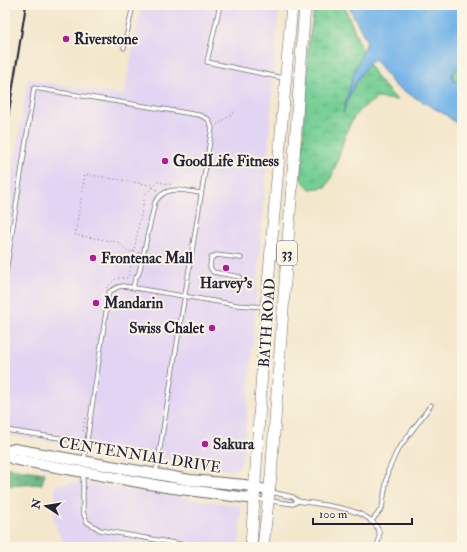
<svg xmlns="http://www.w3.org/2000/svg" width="467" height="552" font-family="'IM FELL Double Pica',serif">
<defs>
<pattern id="grass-tufts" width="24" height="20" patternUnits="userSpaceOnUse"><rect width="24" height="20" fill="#76cf95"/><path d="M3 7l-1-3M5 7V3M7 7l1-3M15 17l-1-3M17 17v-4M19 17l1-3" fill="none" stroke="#66b181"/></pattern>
<pattern id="forest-firs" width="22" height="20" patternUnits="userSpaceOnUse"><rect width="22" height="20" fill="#60b27e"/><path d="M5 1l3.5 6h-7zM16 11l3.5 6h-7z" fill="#4f9068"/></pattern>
<pattern id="wetland-marsh" width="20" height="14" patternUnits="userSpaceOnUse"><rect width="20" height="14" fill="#76cf95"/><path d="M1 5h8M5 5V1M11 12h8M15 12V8" fill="none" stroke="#66b181"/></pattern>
</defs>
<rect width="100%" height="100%" fill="#fcf5e5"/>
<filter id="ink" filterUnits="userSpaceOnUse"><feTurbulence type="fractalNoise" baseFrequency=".025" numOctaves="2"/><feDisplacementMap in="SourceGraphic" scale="8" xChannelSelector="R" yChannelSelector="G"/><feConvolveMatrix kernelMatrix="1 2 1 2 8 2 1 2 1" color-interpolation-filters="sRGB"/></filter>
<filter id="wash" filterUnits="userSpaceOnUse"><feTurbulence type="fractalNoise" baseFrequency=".012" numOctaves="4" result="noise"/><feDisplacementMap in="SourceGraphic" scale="16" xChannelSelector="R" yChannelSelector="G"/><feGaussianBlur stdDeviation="0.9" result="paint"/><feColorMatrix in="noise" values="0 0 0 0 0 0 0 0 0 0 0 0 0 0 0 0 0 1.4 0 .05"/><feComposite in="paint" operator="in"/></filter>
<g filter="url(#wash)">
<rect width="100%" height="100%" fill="#f3e7cc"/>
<g fill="#e2d4f3">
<polygon points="141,5 279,5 244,452 242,461 237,469 230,470 5,434 5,222 28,79 124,96"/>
<polygon points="79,482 241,506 239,547 64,547 65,542 60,537 53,517 56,485"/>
</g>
<polygon fill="url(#grass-tufts)" stroke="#4c7868" points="462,64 462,85 454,81 452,75 460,65"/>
<polygon fill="url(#forest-firs)" stroke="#416a5c" points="5,467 45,473 42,484 5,486"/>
<path fill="url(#wetland-marsh)" stroke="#4c7868" d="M315,5H344L366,59L377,78L397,100L377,98C371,103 362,107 357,113C341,133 340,165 326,187L310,189L301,179L308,47Z"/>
<path fill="#74b4e8" stroke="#4b6b92" d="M348,5H456L462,7V64L460,65L452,75L454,81L462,85V128L446,115L395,86L374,59C358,74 350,92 343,113L353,75L367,42Z"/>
</g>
<g filter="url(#ink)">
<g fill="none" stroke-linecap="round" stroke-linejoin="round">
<defs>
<g id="service">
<polyline points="220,5 207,62 283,78"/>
<polyline points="124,48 133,5"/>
<polyline points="240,277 213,272 210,267 211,258 216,255 241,258"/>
<polyline points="5,279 34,88 199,115 208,119 212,128 156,473"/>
<path d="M133,288L135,279L139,273L155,202C167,184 182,191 201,193"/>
<polyline points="5,430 87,442"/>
<polyline points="84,461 109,292 118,287 123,286 237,305 265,307"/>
<polyline points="83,473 83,512 87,522 100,530 197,547"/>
<path d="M271,492L293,497L298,501C319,505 372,507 379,532C380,536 378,543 377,547"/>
<polyline points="256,499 293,504 298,501"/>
<polyline points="371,522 382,508 388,471 397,451 431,405"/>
</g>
<g id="secondary">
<polyline points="5,452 14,449 190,480 245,485 270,491"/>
<polyline points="5,454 13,459 166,487 255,499"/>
</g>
<g id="primary">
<polyline points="251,547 266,307 292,5"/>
<polyline points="263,547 271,476 305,5"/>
</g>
</defs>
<use href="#service" stroke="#6b676e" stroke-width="5"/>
<use href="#secondary" stroke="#6b676e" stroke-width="12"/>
<use href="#primary" stroke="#6b676e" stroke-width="12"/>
<g stroke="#6b676e" stroke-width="1" stroke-dasharray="1 3" stroke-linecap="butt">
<polyline points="217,125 236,111"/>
<polyline points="139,253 128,251 118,242 75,235 85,174 151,185 159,192"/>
<polyline points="106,288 117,278 127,278 129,275 145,195 158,182 173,185"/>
<polyline points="83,431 85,417"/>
</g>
<use href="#service" stroke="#fff" stroke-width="3.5"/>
<use href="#secondary" stroke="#fff" stroke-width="10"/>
<use href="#primary" stroke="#fff" stroke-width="11"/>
<polyline stroke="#22223b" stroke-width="2" points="5,136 26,5"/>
</g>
</g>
<g fill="#b5179e" stroke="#fcf5e5" stroke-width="1.5">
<circle cx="66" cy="39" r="4"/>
<circle cx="165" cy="161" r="4"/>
<circle cx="93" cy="258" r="4"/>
<circle cx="226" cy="268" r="4"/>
<circle cx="96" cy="303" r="4"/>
<circle cx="212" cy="328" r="4"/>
<circle cx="205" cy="444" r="4"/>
</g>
<g text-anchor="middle" stroke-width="4" stroke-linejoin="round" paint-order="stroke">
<rect fill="#fcf5e5" stroke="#63616e" stroke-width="1" x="277" y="241" width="20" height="24" rx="3"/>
<g font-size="14" font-weight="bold" fill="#22223b">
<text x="287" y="258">33</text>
</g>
<g font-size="15" font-weight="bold" fill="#22223b" stroke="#fcf5e5" text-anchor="start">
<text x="74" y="44">Riverstone</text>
<text x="173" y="166">GoodLife Fitness</text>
<text x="101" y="263">Frontenac Mall</text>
<text x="226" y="288" text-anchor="middle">Harvey's</text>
<text x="104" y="308">Mandarin</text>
<text x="204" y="333" text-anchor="end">Swiss Chalet</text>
<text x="213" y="449">Sakura</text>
</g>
<g font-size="15" fill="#22223b" stroke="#fcf5e5">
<text transform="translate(267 323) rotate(-86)" y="5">BATH ROAD</text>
<text transform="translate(140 455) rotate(9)" y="5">CENTENNIAL DRIVE</text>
</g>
</g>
<rect width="467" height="552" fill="none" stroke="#fcf5e5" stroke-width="20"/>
<g transform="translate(46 506) rotate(282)" stroke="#fcf5e5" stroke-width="3" paint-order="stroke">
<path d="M0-3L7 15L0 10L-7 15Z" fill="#22223b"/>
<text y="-6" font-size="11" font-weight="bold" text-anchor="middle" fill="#22223b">N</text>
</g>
<path d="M313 518v6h99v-6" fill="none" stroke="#22223b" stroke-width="2"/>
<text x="319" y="518" font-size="12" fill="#22223b" stroke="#fcf5e5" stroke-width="3" paint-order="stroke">100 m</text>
</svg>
